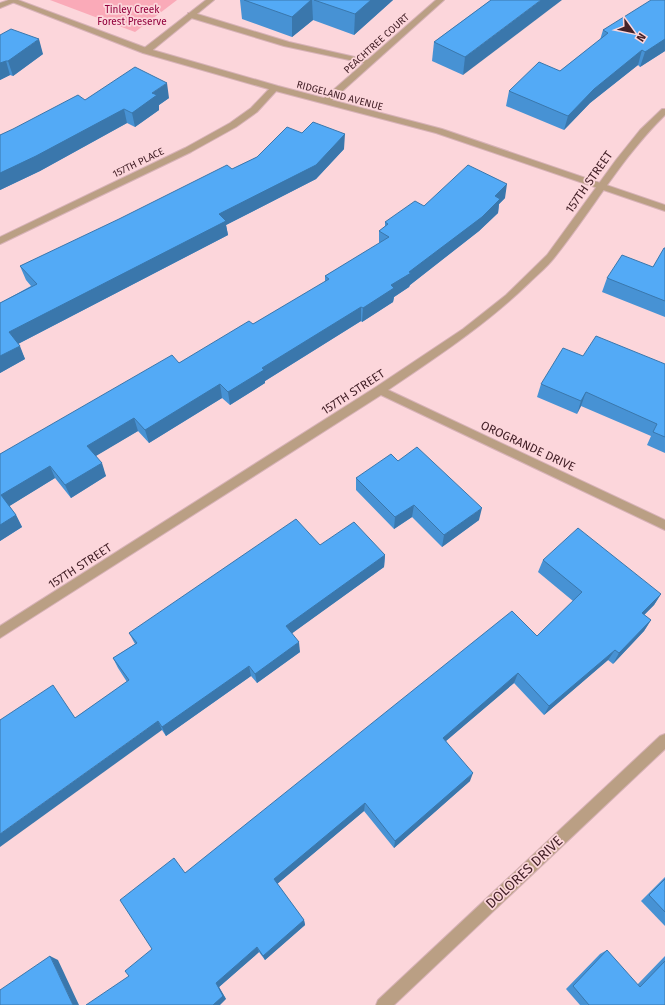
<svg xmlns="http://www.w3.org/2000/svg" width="665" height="1005" font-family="'Fira Sans',sans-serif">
<rect width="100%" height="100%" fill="#fcd6db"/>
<polygon fill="#faaab8" points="50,0 177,0 135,32"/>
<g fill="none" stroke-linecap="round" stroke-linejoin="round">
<defs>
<polygon id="service" points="188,13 194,13 289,42 368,60 372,62 368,64 284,46 188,17"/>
<g id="minor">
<polygon points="9,0 17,1 0,8 0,3"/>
<polygon points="206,0 214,0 149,53 143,53 143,49"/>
<polygon points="436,0 444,0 329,103 323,103 323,99"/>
<polygon points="272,86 275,86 279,88 257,112 236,127 191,152 0,244 0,237 185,148 230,123 251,108"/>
<path d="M662,109H665V115C621,158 592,211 554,258C547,267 538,274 530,282C487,324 438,356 388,390L665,520V530L381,395L0,638V626L376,387L463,329L506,295L547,255L616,160L640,130Z"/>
<polygon points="665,734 665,749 394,1005 376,1005 378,1000 660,736"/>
</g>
<polygon id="tertiary" points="7,0 18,0 149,49 278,86 442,129 665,205 665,211 436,133 272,90 143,53"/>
</defs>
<use href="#service" stroke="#d7b2b7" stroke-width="2"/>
<use href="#minor" stroke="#d7b2b7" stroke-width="2"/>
<use href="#tertiary" stroke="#d7b2b7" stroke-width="2"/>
<use href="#service" fill="#ba9f84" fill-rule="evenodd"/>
<use href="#minor" fill="#ba9f84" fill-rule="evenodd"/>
<use href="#tertiary" fill="#ba9f84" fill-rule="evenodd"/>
</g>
<g fill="#4792d4">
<polygon points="240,0 393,0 354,35 313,20 292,37 242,19"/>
<polygon points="491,0 463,75 432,61 434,42"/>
<polygon points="665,0 665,51 640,67 638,65 590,103 564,130 506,106 509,91 560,71 600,40 603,30"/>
<polygon points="0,35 43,54 13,76 10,75 0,80"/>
<polygon points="169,98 159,105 159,110 135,127 127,123 40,171 0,190 0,135 85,100"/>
<polygon points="344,149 316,179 226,225 228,235 18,344 25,359 0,373 0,303 31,286 26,280 20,266 232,169 257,157"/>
<polygon points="505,198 499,204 498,213 479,231 410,285 409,287 394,297 393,302 362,322 361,321 265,381 265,383 230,405 222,398 149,443 138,431 95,456 106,476 71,498 55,478 9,506 16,515 22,527 0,541 0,454 179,363 253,324 325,282 325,276 379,244 379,231 385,227 385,222 424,206"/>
<polygon points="665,248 665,317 602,292 607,278 653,267"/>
<polygon points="583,356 665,364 665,453 647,445 651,436 581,406 577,414 537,397 541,384"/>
<polygon points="398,461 479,520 442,547 412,517 394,529 356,490 356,478"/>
<polygon points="320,545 385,555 384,567 292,633 300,652 257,683 251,676 166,736 162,730 75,718 127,682 118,668 113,658 135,644 129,633"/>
<polygon points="543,560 661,594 654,605 644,615 651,620 644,631 613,664 608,660 544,715 514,683 446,741 470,781 394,848 364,811 277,884 304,920 305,925 265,960 259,952 219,987 226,999 129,976 152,949 185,873 537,636 573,601 538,572"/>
<polygon points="665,877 665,926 641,901"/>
<polygon points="607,950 637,985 665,956 665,1005 580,1005 566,989 600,954"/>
</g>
<g fill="#3a77ac">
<polygon points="311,0 312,0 313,20 292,37 292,17"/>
<polygon points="371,0 393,0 354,35 355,14"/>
<polygon points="541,0 562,0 463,75 465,57"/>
<polygon points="39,39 43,54 13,76 8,61"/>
<polygon points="665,39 665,51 640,67 645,52"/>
<polygon points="642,50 638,65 590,103 564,130 568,116 594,89"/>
<polygon points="6,61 10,75 0,80 0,63"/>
<polygon points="167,83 169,98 159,105 159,110 135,127 132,113 152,93"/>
<polygon points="124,109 127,123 40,171 0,190 0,173"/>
<polygon points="345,134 344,149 316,179 226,225 228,235 14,346 9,332 219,214"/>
<polygon points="507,184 505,198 499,204 498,213 479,231 410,285 409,287 394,297 393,302 362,322 363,308 391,285 409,272 495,196"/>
<polygon points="361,307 361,321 265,381 265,383 230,405 228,392 262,368"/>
<polygon points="20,346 25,359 0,373 0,356"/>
<polygon points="220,384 222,398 149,443 145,430"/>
<polygon points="586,392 581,406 577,414 581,401"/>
<polygon points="134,418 138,431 91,459 87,446"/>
<polygon points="102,463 106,476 71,498 65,485"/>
<polygon points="50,466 55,478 8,507 1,495"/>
<polygon points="414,505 412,517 394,529 395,517"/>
<polygon points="482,508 479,520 442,547 444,535"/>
<polygon points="16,515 22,527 0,541 0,525"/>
<polygon points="385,555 384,567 287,637 286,626"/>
<polygon points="661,594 654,605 635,624 642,613"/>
<polygon points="651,620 644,631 613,664 619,653"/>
<polygon points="299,642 300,652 257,683 255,674"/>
<polygon points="615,650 608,660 544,715 549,706"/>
<polygon points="249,666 251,676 166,736 162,727"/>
<polygon points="518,673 514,683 440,746 443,738"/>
<polygon points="158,721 162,730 0,847 0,834"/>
<polygon points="473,773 470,781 394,848 395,841"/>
<polygon points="365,803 364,811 276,885 274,879"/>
<polygon points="304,920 305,925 265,960 263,956"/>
<polygon points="257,947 259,952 219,987 226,999 220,1005 213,1005 216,983"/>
<polygon points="50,956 58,960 79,1005 73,1005"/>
</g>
<g fill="#53aaf6" stroke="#3a77ac">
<polygon points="244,0 311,0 292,17"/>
<polygon points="314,0 371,0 355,14"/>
<polygon points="491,0 541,0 465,57 434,42"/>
<polygon points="651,0 665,0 665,39 645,52 642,50 594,89 568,116 509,91 539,62 560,71 608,33 603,30"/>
<polygon points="11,29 39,39 8,61 6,61 0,63 0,35"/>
<polygon points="135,67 167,83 152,93 157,95 132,113 124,109 36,156 0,173 0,135 13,129 78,95 85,100"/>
<polygon points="313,122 345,134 316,165 219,214 226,221 9,332 20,346 0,356 0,303 37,284 20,266 119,219 227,165 232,169 257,157 287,127 302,133"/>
<polygon points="468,165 507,184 495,196 500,199 482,217 409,272 411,273 391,285 394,288 363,308 361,307 262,368 264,370 228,392 220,384 145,430 134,418 87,446 102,463 65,485 50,466 1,495 16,515 0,525 0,454 172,355 179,363 249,321 253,324 329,279 325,276 389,237 379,231 388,224 385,222 415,201 424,206"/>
<polygon points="664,248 665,248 665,301 607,278 622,255 653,267"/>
<polygon points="596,336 665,364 665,437 653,432 657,424 608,402 586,392 581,401 541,384 563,348 583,356"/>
<polygon points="417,447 482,508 444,535 414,505 395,517 356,478 391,454 398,461"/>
<polygon points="296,519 320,545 354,522 385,555 286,626 299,642 255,674 249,666 162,727 158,721 0,834 0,720 53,685 75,718 129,680 113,658 137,643 129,633"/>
<polygon points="578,528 661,594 642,613 651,620 619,653 615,650 549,706 518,673 443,738 473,773 395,841 365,803 274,879 304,920 263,956 257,947 216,983 223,996 213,1005 86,1005 129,976 125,971 152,949 120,900 174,858 185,873 512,611 537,636 582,592 543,560"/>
<polygon points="665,879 665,912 649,895"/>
<polygon points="607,950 640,987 665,961 665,1005 589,1005 573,986"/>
<polygon points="50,956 73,1005 0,1005 0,990"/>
</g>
<g text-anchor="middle" stroke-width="3.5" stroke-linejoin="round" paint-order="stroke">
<g font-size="10" fill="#92003c" stroke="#fcd6db">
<text x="132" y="13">Tinley Creek<tspan x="132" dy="12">Forest Preserve</tspan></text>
</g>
<g font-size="10" fill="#442128" stroke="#fcd6db">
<text transform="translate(376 43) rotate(-42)" y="4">PEACHTREE COURT</text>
<text transform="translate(340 95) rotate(15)" y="4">RIDGELAND AVENUE</text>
<text transform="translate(138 162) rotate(-26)" y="4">157TH PLACE</text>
</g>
<g font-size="12" fill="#442128" stroke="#fcd6db">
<text transform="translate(589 182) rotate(-55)" y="4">157TH STREET</text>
<text transform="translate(353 392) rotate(-33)" y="4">157TH STREET</text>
<text transform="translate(528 446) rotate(25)" y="4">OROGRANDE DRIVE</text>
<text transform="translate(80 566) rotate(-33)" y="4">157TH STREET</text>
</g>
<g font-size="14" fill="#442128" stroke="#fcd6db">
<text transform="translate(524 872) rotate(-43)" y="5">DOLORES DRIVE</text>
</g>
</g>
<g transform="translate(633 32) rotate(123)" stroke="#fcd6db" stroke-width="3" paint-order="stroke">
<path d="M0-3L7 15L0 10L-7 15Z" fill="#442128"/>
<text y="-6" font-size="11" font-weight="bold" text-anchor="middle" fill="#442128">N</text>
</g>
</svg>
